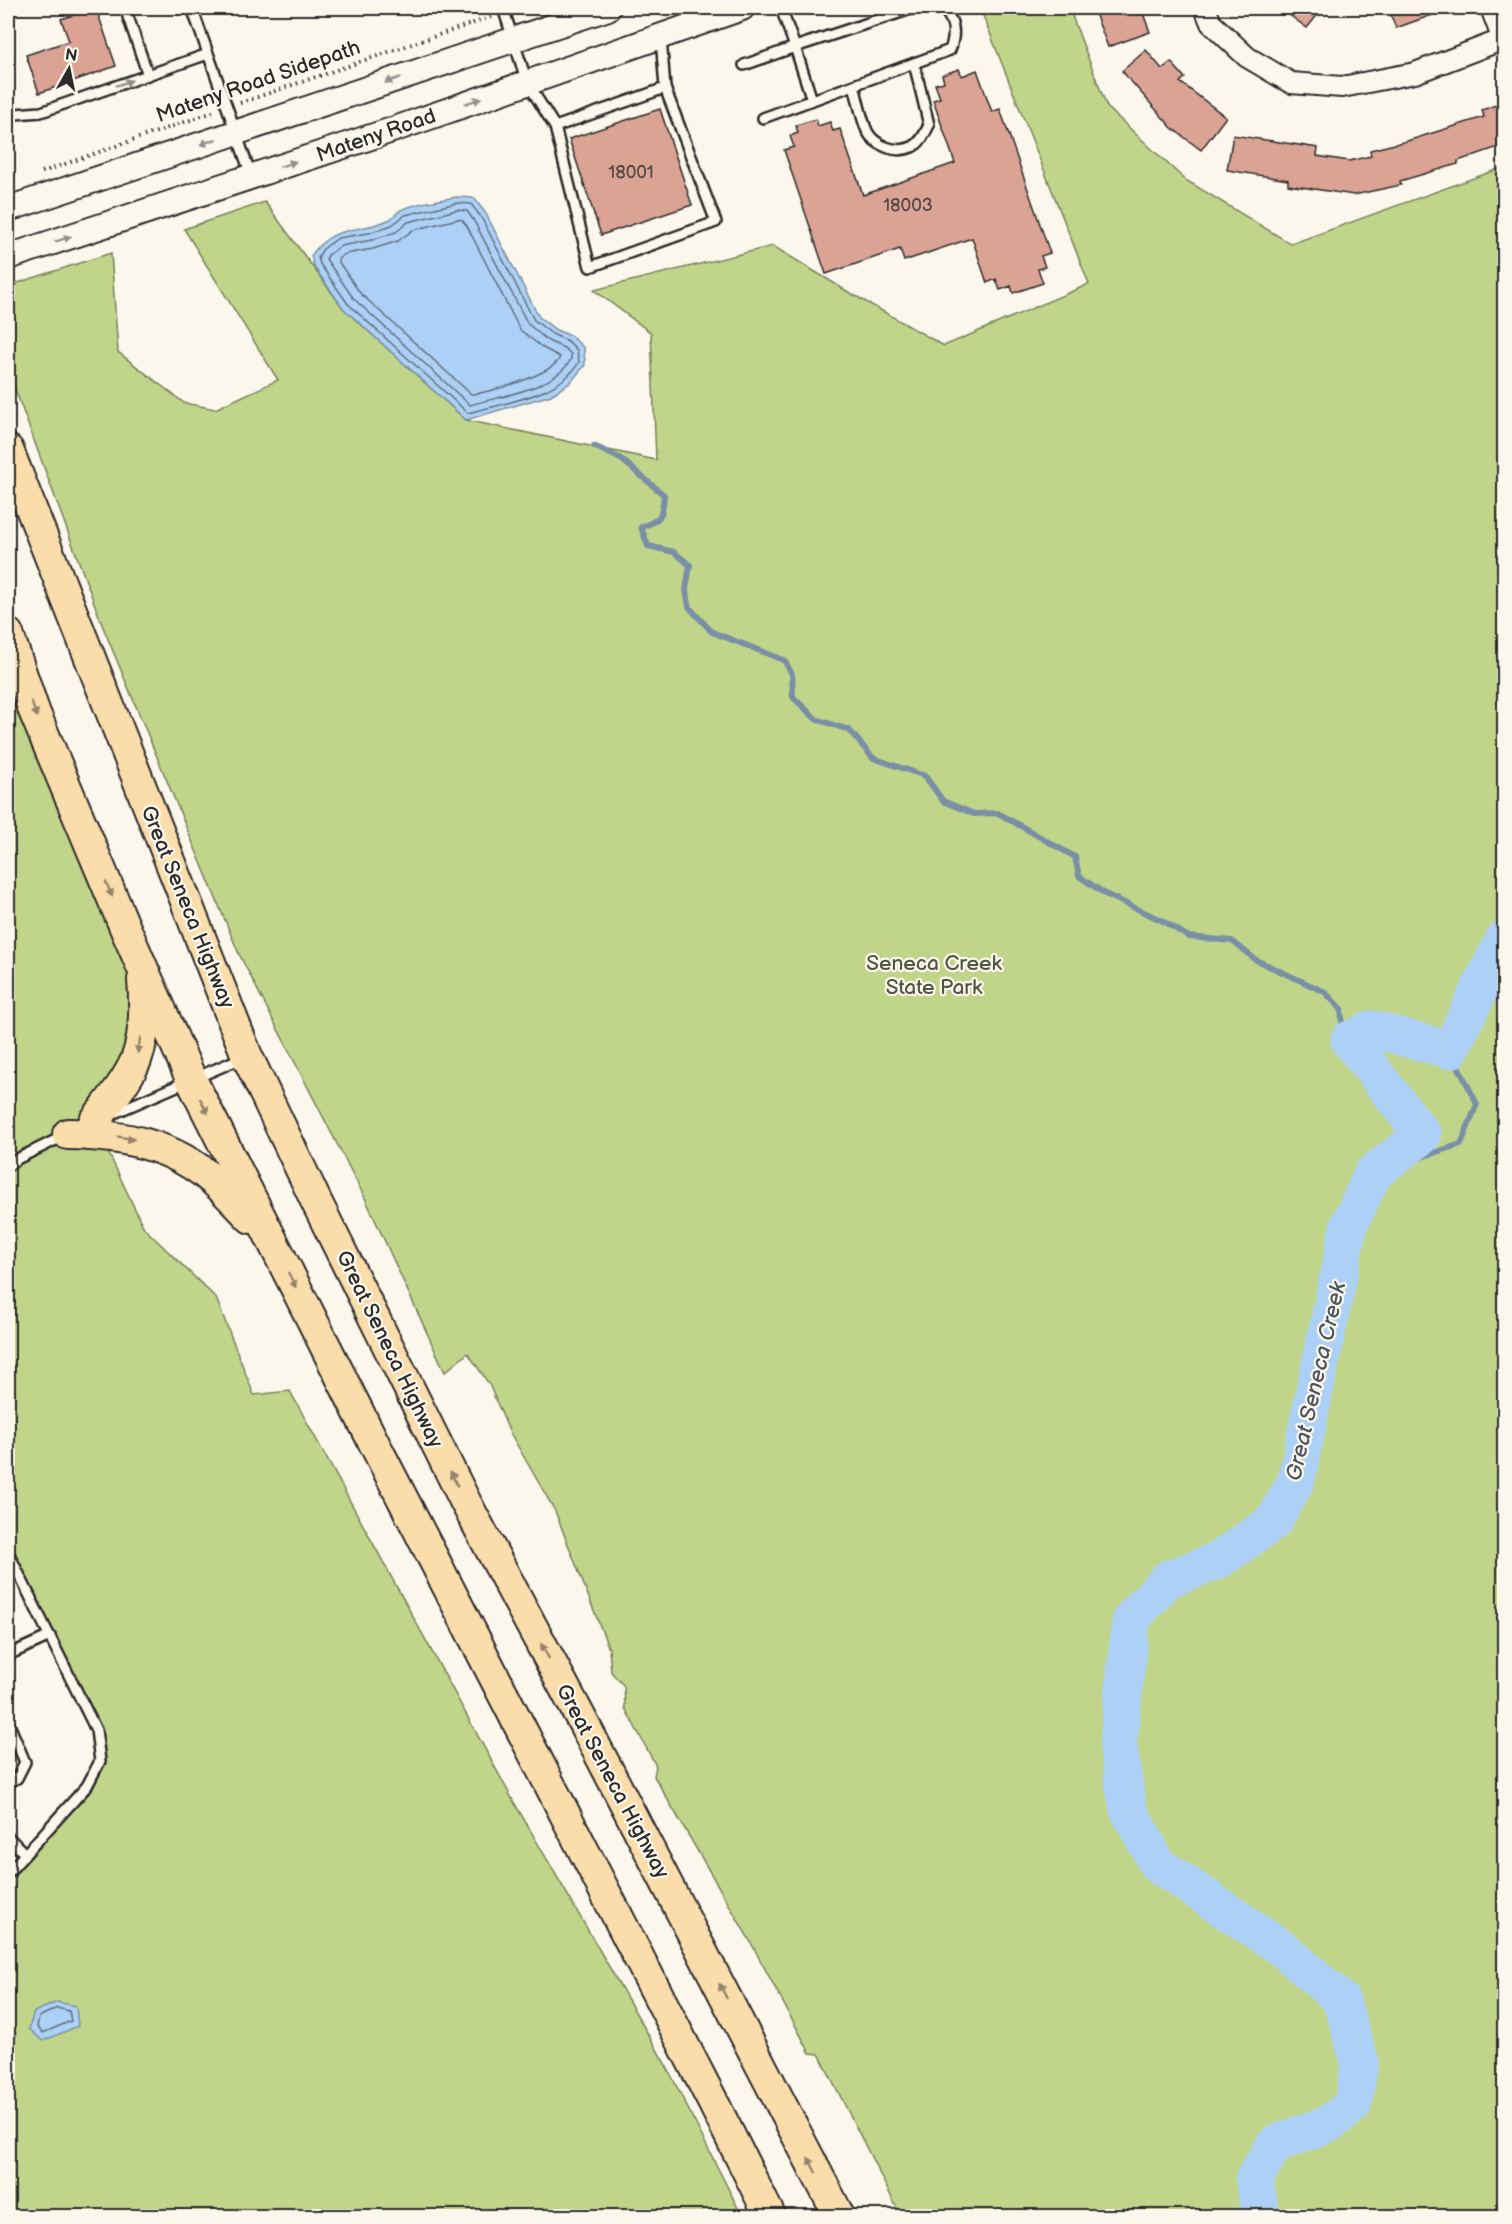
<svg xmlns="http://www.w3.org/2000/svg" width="1512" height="2224" font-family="'Balsamiq Sans',sans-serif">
<rect width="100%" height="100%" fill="#fbf7ec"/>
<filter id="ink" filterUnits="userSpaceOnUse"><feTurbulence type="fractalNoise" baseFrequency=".0167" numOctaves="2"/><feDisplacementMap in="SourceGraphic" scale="12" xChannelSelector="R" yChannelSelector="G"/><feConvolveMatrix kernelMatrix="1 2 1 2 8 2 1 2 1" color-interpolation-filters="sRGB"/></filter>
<g filter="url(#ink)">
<g fill="#c1d58a" stroke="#76805a" stroke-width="1.5">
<polygon points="980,8 1069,8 1107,107 1184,179 1291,244 1504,167 1504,2216 901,2216 819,2054 810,2053 749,1939 654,1776 656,1766 625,1708 624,1686 611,1672 609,1649 555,1511 509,1431 489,1384 468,1353 445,1372 365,1198 239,954 103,627 8,370 8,286 111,253 118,352 184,403 215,409 278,380 184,229 265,202 343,308 466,420 656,460 651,333 594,290 773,246 845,290 944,346 1089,284"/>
<polygon points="8,606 141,966 141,1034 94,1122 144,1228 216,1298 254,1395 290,1391 515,1804 667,2067 742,2216 8,2216 8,1873 87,1786 100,1761 96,1730 8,1552"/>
</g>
<g fill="#add1f6" stroke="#798fa5" stroke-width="1.5">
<path d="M457,197L474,198L486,214L539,317L556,330L571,336L584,348L585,365L570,383L551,395L466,420L343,308L314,267L311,256C333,223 358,234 388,220C394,218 397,211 403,209C419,202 440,200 457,197Z"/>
<polygon points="57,2002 76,2006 78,2026 43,2041 29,2029 34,2012"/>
<polygon points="8,2030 16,2033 10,2062 8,2063"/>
</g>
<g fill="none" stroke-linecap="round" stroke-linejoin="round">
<g stroke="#5f6d7c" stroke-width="1.5">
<path d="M457,203L471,204L481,217L534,320L552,334L568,341L577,350L579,362C560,396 504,403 468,413L348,304L320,264L318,257L323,249L338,238L369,233L392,225L405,215Z"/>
<path d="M457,210L467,211L474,221L528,324L548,341L564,348L571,354V359C555,389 501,396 470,405L354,299L326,259L329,254L341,246L372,240L396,232L408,222Z"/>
<path d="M458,219L462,220L467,226L520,330L543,348L560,357C555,374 489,393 471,394L360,293L338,261L339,258L345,254L373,249L398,241L413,230Z"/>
<polygon points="57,2008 69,2011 71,2021 43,2033 37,2027 39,2017"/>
</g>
<g stroke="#798fa5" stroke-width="6">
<path d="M594,446L621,459L664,495C662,516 662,520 641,527L648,546L674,552L690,565L686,590L689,607L712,632L784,660L792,674L793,697L816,719L849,730L873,758L925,776L943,801L974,814L998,813L1075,857L1079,876L1105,894L1161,920L1189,937L1232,941L1256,960L1325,992L1341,1009L1343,1031L1349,1040"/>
<polyline points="1373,1173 1461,1144 1477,1104 1450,1050"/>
</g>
<polyline stroke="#add1f6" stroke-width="38" points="1261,2216 1254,2179 1275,2144 1330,2123 1353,2105 1360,2062 1341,2000 1282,1948 1158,1865 1128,1809 1118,1745 1131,1619 1168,1579 1219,1560 1273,1522 1296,1481 1349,1225 1373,1173 1423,1135 1349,1040 1372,1029 1450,1050 1504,939"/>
</g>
<g fill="#dba394" stroke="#2b2b2b" stroke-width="1.5">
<polygon points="96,8 116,66 39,93 26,55 69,41 61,19"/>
<polygon points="1093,8 1129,8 1132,14 1142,11 1150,32 1108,47"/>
<polygon points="1280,8 1323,8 1307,28"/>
<polygon points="1388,8 1446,8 1446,10 1396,28"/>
<polygon points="1146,50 1162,69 1171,62 1185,78 1180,82 1226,117 1201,150 1172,128 1122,71"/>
<polygon points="959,69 962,76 977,70 992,112 1000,109 1050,253 1041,256 1045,267 1038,269 1043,283 1013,293 1011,286 1000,290 996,279 987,283 972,238 904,261 900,249 826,274 784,150 794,147 790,136 798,133 796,125 816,119 818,126 830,122 833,131 840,129 863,195 955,163 933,100 940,98 935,84 944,82 942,75"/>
<polygon points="1504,102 1504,145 1458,161 1458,164 1400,181 1401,185 1354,195 1288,185 1288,180 1227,170 1233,135 1318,148 1317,156 1349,161 1371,156 1370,150 1407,141 1484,117 1482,110"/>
<polygon points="660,109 692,205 601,235 569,139"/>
</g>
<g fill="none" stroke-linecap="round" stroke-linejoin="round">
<defs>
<g id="service">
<polyline points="125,8 148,75"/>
<polyline points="192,8 251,175"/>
<polyline points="503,8 527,82 555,127 665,88 661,38"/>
<polyline points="781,8 795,47 914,8"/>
<polyline points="744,65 795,47 812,100"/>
<path d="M854,85C858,100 861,117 867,131C875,146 896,154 912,147C921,143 925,133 929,125L914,63"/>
<polyline points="8,112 15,114 41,112 208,54"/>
<path d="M763,118L950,50C956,34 955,20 942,8"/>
<polyline points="555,127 590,267 716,222 665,88"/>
<polyline points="114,1113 244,1057"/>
<polyline points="8,1166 17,1159 66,1135"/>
<polyline points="8,1552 96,1730 100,1761 87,1786 8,1873"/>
<polyline points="8,1655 50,1636"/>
<polyline points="8,1722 25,1762 17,1778 8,1783"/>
<polyline points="8,1837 25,1854"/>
</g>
<g id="minor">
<polyline points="1205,8 1211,23 1247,57 1291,83 1342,87 1415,73 1504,39"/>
<polyline points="1491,8 1503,40"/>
</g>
<g id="tertiary">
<polyline points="8,209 608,8"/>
<polyline points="8,257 392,130 742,8"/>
</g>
<g id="primary">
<polyline points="8,450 247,1056 316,1201 466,1503 585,1726 839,2216"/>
<polyline points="8,634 34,711 126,930 191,1079 376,1447 712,2100 770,2216"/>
<path d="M94,1122C109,1102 126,1083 136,1060C145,1037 145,1004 143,980"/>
<path d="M68,1134C122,1135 173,1144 215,1182C228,1193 239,1206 251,1218"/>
</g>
</defs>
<use href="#service" stroke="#2b2b2b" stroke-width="14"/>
<use href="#minor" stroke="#2b2b2b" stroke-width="24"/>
<use href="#tertiary" stroke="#2b2b2b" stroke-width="28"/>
<use href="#primary" stroke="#2b2b2b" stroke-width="34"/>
<g stroke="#2b2b2b" stroke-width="4" stroke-dasharray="1.5 4.5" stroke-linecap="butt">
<polyline points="240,103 491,17"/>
<polyline points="42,172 213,112"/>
</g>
<use href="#service" stroke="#fbf7ec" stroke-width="9"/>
<use href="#minor" stroke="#fbf7ec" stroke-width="20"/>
<use href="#tertiary" stroke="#fbf7ec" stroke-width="24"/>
<use href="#primary" stroke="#fbddab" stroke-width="30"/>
</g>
<defs><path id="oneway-solid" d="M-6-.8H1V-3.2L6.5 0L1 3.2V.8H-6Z" transform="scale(1.5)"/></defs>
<g fill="#93918c">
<use href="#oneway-solid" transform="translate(393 80) rotate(161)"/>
<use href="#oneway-solid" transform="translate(124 83) rotate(-19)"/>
<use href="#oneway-solid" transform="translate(473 101) rotate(-19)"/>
<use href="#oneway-solid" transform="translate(208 142) rotate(161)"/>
<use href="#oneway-solid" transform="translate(288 164) rotate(-18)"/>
<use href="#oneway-solid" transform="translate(63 239) rotate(-18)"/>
</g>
<g fill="#93846b">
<use href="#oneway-solid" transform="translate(34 709) rotate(69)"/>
<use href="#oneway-solid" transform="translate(109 889) rotate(67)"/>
<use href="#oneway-solid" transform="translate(139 1045) rotate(100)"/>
<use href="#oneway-solid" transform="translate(204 1106) rotate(63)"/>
<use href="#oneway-solid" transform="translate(126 1138) rotate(10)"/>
<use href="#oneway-solid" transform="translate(292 1280) rotate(63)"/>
<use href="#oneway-solid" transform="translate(454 1479) rotate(-116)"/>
<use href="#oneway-solid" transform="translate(545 1651) rotate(-118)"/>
<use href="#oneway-solid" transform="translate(723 1991) rotate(-117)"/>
<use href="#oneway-solid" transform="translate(812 2165) rotate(-117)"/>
</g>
</g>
<g text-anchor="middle" stroke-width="4.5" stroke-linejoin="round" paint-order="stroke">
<g font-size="18" fill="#574945">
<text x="631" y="178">18001</text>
<text x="908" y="211">18003</text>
</g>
<g font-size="21" fill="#2b2b2b" stroke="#fbf7ec">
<text transform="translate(258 81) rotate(-19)" y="7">Mateny Road Sidepath</text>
<text transform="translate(376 135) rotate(-19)" y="7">Mateny Road</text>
<text transform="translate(188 907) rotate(68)" y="7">Great Seneca Highway</text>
<text transform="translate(390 1349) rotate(64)" y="7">Great Seneca Highway</text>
<text transform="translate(613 1781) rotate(62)" y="7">Great Seneca Highway</text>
</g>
<g font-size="21" fill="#505643" stroke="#fbf7ec">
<text x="934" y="970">Seneca Creek<tspan x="934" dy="24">State Park</tspan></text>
</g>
<g font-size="22" font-style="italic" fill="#4c545e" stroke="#fbf7ec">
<text transform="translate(1315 1381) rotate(-77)" y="8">Great Seneca Creek</text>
</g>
</g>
<rect width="1512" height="2224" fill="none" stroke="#fbf7ec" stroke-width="30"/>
<rect x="15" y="15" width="1482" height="2194" fill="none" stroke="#2b2b2b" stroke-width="2" filter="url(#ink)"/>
<g transform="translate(69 69) rotate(9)" stroke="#fbf7ec" stroke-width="4.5" paint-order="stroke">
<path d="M0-4.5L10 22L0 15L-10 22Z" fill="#2b2b2b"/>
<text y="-9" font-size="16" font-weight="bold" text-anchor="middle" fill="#2b2b2b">N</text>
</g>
</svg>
